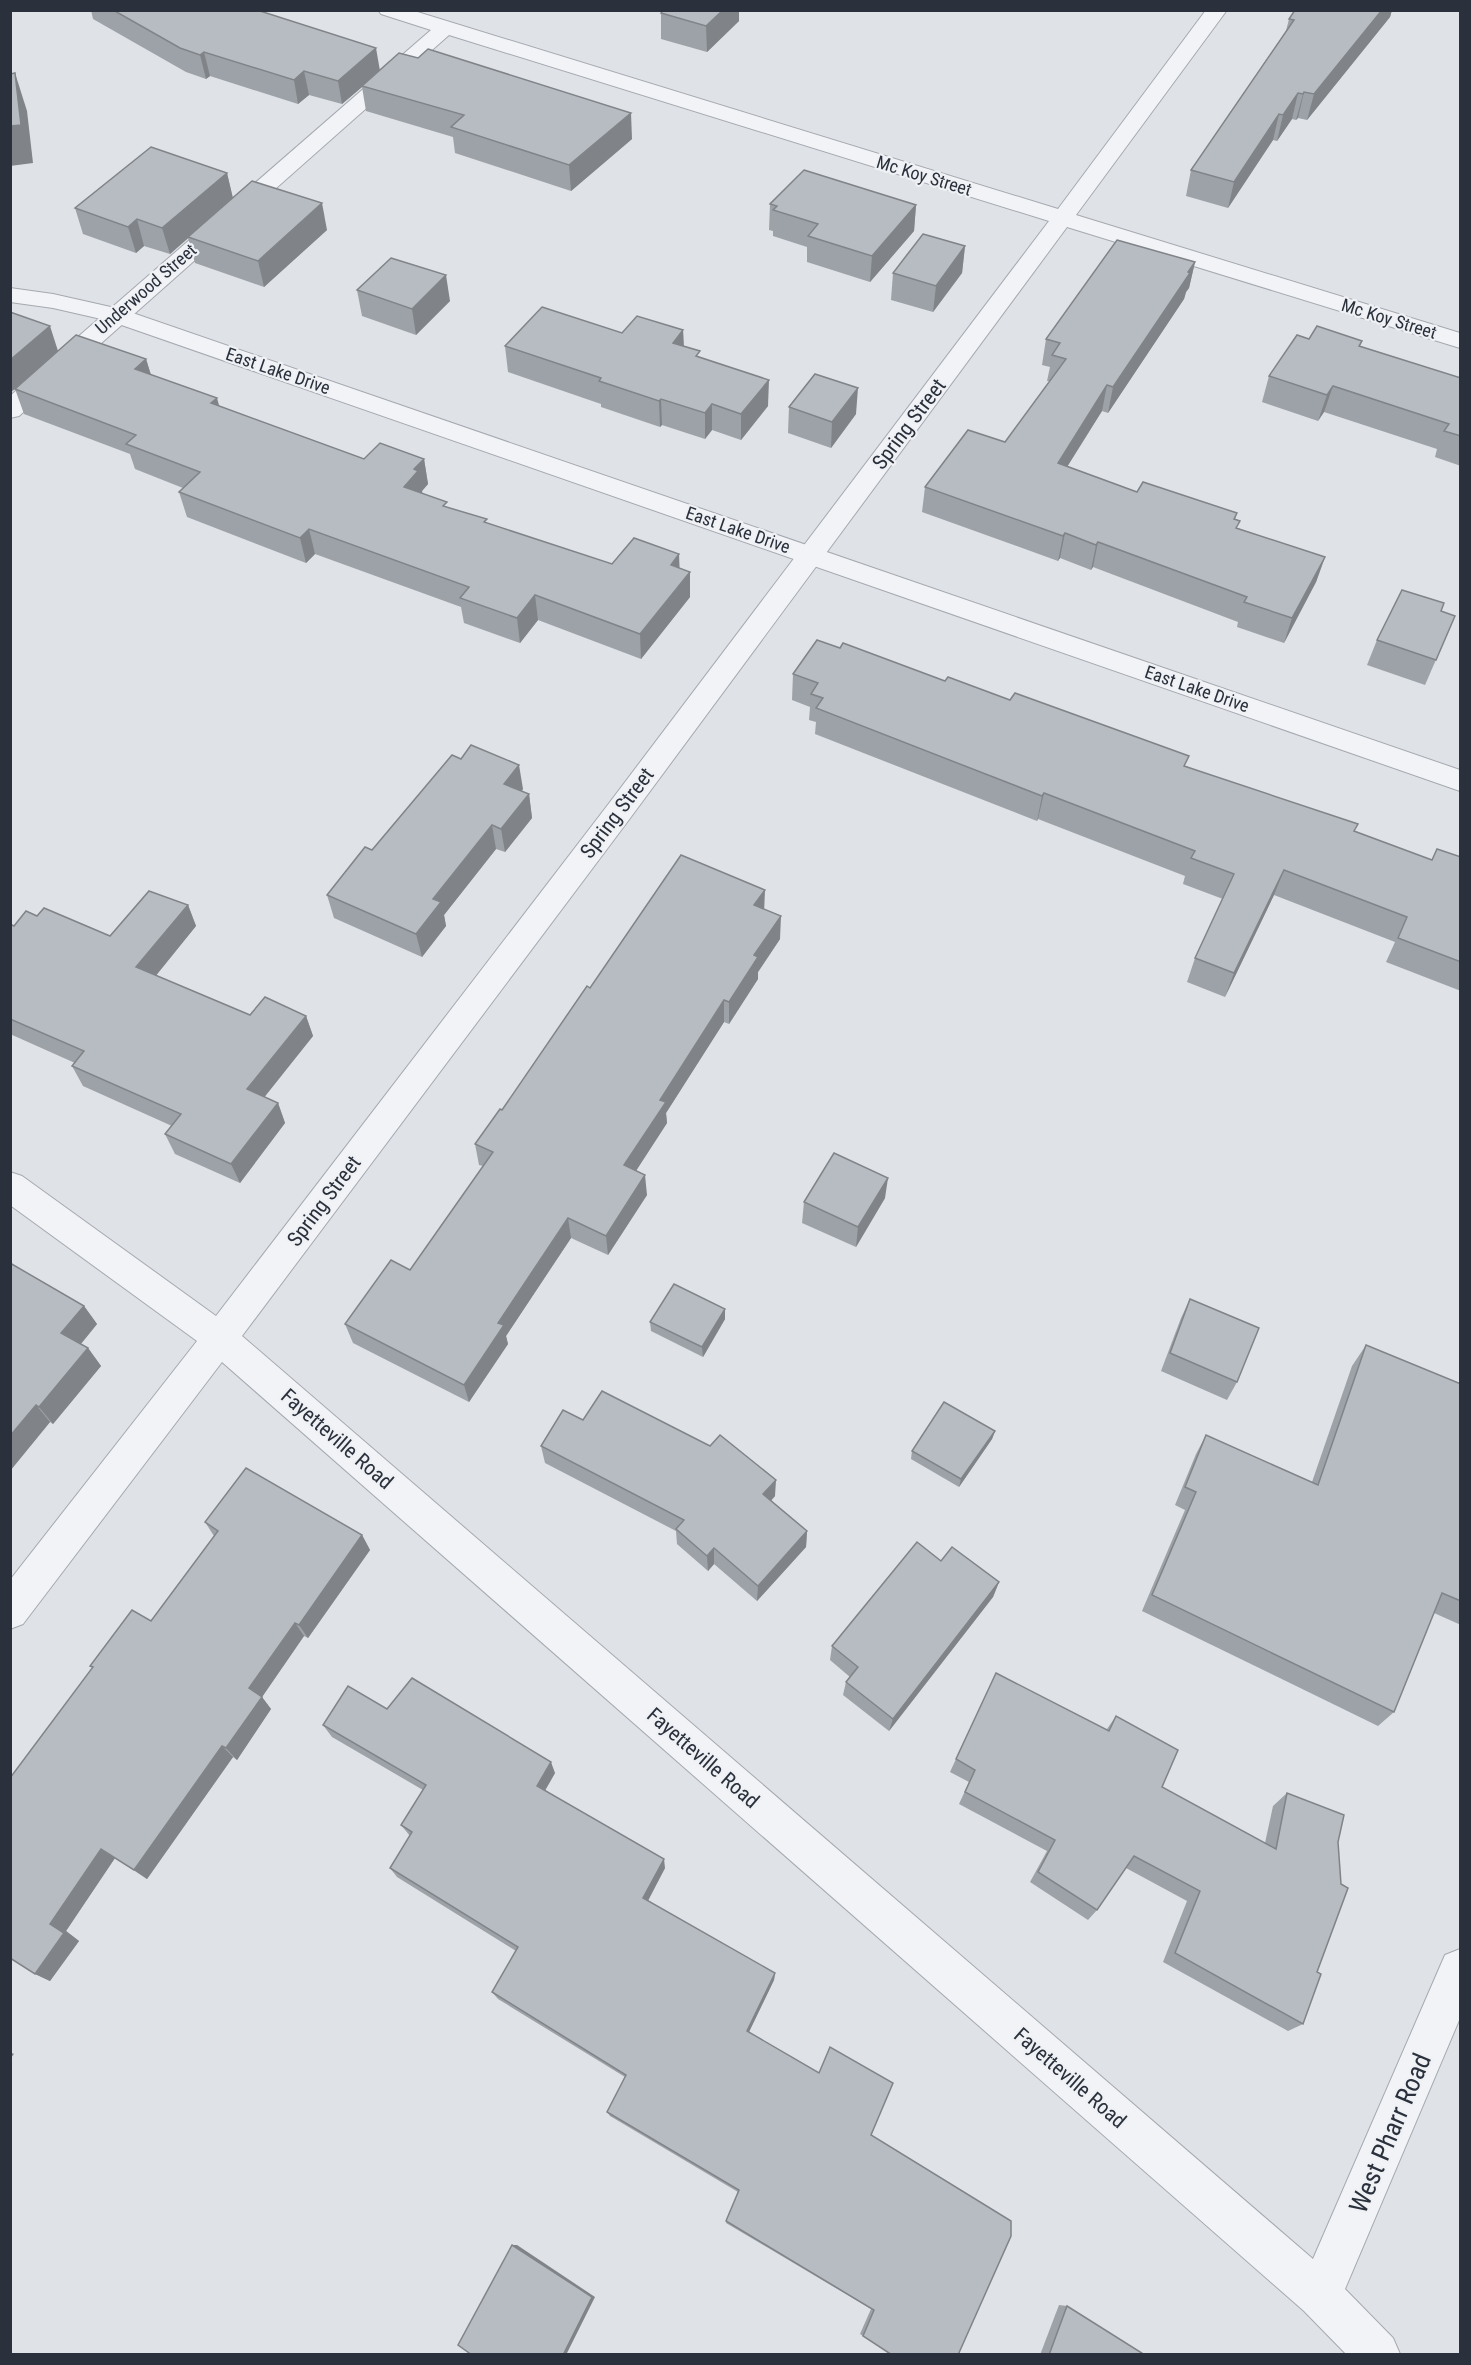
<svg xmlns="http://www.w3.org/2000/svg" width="1471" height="2365" font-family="'Roboto Condensed',sans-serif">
<rect width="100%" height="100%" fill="#dfe2e7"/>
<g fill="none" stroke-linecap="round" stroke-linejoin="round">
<defs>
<polygon id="minor" points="378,10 411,10 1058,209 1206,10 1227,10 1076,215 1460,333 1460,348 1067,227 628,821 242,1336 1313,2259 1445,1955 1460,1949 1460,2018 1345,2289 1393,2338 1400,2354 1346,2354 1304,2311 222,1362 23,1624 10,1629 10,1580 197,1341 10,1205 10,1172 22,1176 216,1316 607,806 1049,221 449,35 19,416 10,418 10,396 431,30 381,14"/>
<polygon id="tertiary" points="10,288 53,294 124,310 1460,770 1460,791 110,321 53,308 10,302"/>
</defs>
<use href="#minor" stroke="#a5a9b0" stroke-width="2"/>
<use href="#tertiary" stroke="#a5a9b0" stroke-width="2"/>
<use href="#minor" fill="#f2f3f6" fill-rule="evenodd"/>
<use href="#tertiary" fill="#f2f3f6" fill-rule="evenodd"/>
</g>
<g fill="#9da2a8">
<polygon points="91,10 257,10 380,70 632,139 571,191 455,153 453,137 366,111 362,87 342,104 309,95 298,104 210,76 206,79 186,72 93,19"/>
<polygon points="663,10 739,10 739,21 707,52 661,39 661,13"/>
<polygon points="1295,10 1392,10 1390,17 1307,120 1298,118 1296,120 1292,119 1277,141 1273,140 1228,208 1186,196 1191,170 1286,31 1289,19"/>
<polygon points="227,173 233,198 327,230 264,287 195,263 188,238 170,254 144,246 136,253 83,234 75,208"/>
<polygon points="770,204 916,205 914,231 870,282 807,262 807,247 773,236 773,231 769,230"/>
<polygon points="965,246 962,273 933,312 891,300 893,273"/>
<polygon points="1195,262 1189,288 1186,292 1184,299 1108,413 1102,411 1067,466 1137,492 1237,513 1235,520 1237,528 1325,557 1316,582 1284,643 1237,627 1238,622 1093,567 1091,570 1060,558 1058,561 922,512 925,487 1005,442 1050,381 1047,381 1050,367 1042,365 1046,339"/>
<polygon points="357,290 450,301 416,335 362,316"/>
<polygon points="683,330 684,346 768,406 741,440 712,430 705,439 662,425 660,427 601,407 601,404 508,372 505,346 622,333"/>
<polygon points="1309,339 1362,341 1360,346 1461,378 1461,466 1435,457 1437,449 1324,412 1318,421 1262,402 1269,376"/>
<polygon points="58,350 146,359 151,375 219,406 364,459 424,459 428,484 422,491 422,493 448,508 487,524 612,564 680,568 690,597 641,659 538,620 520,643 464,623 461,607 315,554 306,563 187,517 179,492 183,488 135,469 130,454 24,414 15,389 10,393"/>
<polygon points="789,407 856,414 831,448 788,433"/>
<polygon points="1441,611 1455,616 1425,685 1367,665 1377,640"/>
<polygon points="840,648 945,681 1186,766 1355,832 1432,860 1437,849 1461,857 1461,991 1386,962 1395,942 1274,895 1225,997 1187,982 1195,958 1223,899 1183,884 1185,876 1038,819 1037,821 815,734 816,722 809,720 810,707 792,700 793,674"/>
<polygon points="523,789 522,791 529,794 532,818 505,852 496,849 444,915 446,926 422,957 334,918 327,895 372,850"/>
<polygon points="188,905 196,926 156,975 250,1015 306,1016 313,1036 264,1097 278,1103 285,1123 240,1183 175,1154 165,1134 172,1126 83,1086 72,1066 75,1063 10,1034 10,924 14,926 37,916 110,936"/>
<polygon points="764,909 780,939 758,972 758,979 729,1024 724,1022 666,1113 667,1123 636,1171 647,1195 608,1255 571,1238 506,1336 508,1344 469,1402 353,1343 345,1324 410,1270 483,1166 479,1165 475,1144 502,1110 590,988"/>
<polygon points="885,1198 856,1247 802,1223 804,1202"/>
<polygon points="10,1263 84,1306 97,1324 81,1344 88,1348 101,1366 53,1424 50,1422 10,1471"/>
<polygon points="1190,1299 1237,1382 1227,1400 1161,1371 1181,1318"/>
<polygon points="725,1309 725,1319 703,1357 651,1331 650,1322"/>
<polygon points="1366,1345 1461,1384 1461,1625 1434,1613 1394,1712 1378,1726 1142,1611 1185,1510 1175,1505 1196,1454 1206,1435 1312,1482 1352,1366"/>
<polygon points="583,1420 775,1496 771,1501 807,1531 806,1547 757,1601 714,1564 708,1571 677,1544 676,1531 545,1463 541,1446"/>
<polygon points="995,1431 992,1439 959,1487 911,1459 912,1451"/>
<polygon points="205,1522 362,1535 370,1550 308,1638 304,1636 262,1697 271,1709 237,1760 233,1757 147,1879 115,1858 66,1931 79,1941 50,1981 35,1974 93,1668 90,1666 151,1621 214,1536"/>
<polygon points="941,1561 999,1582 993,1597 889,1731 843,1695 846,1682 850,1677 830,1660 832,1646"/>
<polygon points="387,1709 555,1773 545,1790 665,1868 648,1901 775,1973 774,1980 749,2032 871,2135 958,2355 891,2355 860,2334 871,2309 726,2223 738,2192 610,2116 607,2112 625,2077 498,1999 492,1992 516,1951 397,1877 390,1868 410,1836 401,1825 423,1790 332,1737 323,1725"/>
<polygon points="1116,1716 1162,1787 1265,1843 1273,1806 1287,1793 1338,1842 1317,1972 1303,2024 1288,2031 1163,1962 1187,1901 1126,1868 1097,1910 1088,1920 1030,1882 1047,1851 959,1804 969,1782 950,1772 956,1759 1107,1729"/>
<polygon points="1059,2305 1067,2306 1145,2355 1040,2355"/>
</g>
<g fill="#808488">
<polygon points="723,10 739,10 739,21 707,52 706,26"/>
<polygon points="1382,10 1392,10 1390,17 1307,120 1314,94"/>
<polygon points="376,48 380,71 362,86 362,87 342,104 338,81"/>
<polygon points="204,52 210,76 206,79 200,55"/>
<polygon points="304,71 309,95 298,104 294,80"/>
<polygon points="15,73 27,111 33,163 10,166 10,126"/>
<polygon points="1304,92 1298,118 1296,120 1303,94"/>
<polygon points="1298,93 1292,119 1277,141 1283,115"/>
<polygon points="631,113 632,139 571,191 569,165"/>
<polygon points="1279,114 1273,140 1228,208 1234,182"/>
<polygon points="227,173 233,199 170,254 162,228"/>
<polygon points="322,203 327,230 264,287 258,261"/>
<polygon points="916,205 914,231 870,282 872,256"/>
<polygon points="137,219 144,246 136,253 128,227"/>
<polygon points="965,246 962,273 933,312 936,286"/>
<polygon points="1195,262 1189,288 1186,292 1184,299 1108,413 1113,387"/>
<polygon points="446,275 450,301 416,335 412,309"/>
<polygon points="50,326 58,351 10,393 10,360"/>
<polygon points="683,330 684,357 673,343"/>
<polygon points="146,359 154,385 135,369"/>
<polygon points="769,380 768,406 741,440 741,414"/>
<polygon points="1107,385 1102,411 1054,488 1058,463"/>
<polygon points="1333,386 1324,412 1318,421 1327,395"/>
<polygon points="858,388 856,414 831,448 832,422"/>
<polygon points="217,398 224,423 211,403"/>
<polygon points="661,399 662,425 660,427 659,401"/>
<polygon points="712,404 712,430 705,439 705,413"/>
<polygon points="424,459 428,484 422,491 423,496 404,487 414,469"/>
<polygon points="309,529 315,554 306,563 300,538"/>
<polygon points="1065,533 1060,558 1058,561 1063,536"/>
<polygon points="1098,542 1093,567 1091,570 1096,545"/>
<polygon points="679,554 680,579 671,565"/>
<polygon points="1325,557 1316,582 1284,643 1292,618"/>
<polygon points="690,572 690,597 641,659 640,634"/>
<polygon points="535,595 538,620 520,643 517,618"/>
<polygon points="519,765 523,789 508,808 504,784"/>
<polygon points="1044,793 1038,819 1037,821 1042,796"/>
<polygon points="529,794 532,818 505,852 501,829"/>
<polygon points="492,825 496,849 444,915 446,926 422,957 416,934 433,899"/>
<polygon points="1284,870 1274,895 1225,997 1234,973"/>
<polygon points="765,890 764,913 754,905"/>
<polygon points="188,905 196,926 146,988 136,967"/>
<polygon points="781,916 780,939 758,972 758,979 729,1024 729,1002 754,955"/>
<polygon points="724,1000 724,1022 666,1113 667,1123 626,1186 624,1165 660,1100"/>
<polygon points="306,1016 313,1036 255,1109 247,1089"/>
<polygon points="278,1103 285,1123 240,1183 231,1164"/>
<polygon points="645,1175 647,1195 608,1255 606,1236"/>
<polygon points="888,1178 885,1198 856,1247 858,1227"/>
<polygon points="568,1218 571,1238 506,1336 508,1344 469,1402 464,1385 498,1323"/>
<polygon points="84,1306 97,1324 75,1351 61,1333"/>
<polygon points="725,1309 725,1319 703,1357 702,1347"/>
<polygon points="88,1348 101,1366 53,1424 39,1407"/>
<polygon points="36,1405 50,1422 10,1471 10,1436"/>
<polygon points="995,1431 992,1439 959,1487 961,1479"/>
<polygon points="776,1480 775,1496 762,1510 763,1494"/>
<polygon points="807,1531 806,1547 757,1601 758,1586"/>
<polygon points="362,1535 370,1550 308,1638 299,1625"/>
<polygon points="714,1548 714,1564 708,1571 707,1556"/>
<polygon points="999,1582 993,1597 889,1731 893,1719"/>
<polygon points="295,1623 304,1636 262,1697 271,1709 237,1760 226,1748 249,1688"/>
<polygon points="222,1746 233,1757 147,1879 134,1870"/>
<polygon points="551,1762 555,1773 542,1796 537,1786"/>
<polygon points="101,1849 115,1858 66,1931 79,1941 50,1981 35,1974 50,1924"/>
<polygon points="664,1859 665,1868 645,1906 643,1898"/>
<polygon points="775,1973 774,1980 747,2036 747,2031"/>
<polygon points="10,2052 14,2054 10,2059"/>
<polygon points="512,2245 517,2245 595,2297 566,2355 563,2355"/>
</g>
<g fill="#b7bcc3" stroke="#808488" stroke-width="1.5">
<polygon points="113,10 257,10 376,48 338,81 304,71 294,80 204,52 200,55 180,48"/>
<polygon points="663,10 723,10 706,26 661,13"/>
<polygon points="1295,10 1382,10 1314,94 1304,92 1303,94 1298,93 1283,115 1279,114 1234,182 1191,170 1294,20 1289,19"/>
<polygon points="428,49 631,113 569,165 451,127 464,115 362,86 399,53 418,58"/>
<polygon points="15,73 21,125 10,126 10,74"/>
<polygon points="151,147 227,173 162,228 137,219 128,227 75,208"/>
<polygon points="804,170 916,205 872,256 808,236 818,224 773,210 777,206 770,204"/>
<polygon points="252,181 322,203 258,261 188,237"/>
<polygon points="923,234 965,246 936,286 893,273"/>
<polygon points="1117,240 1195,262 1188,272 1190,273 1113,387 1107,385 1058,463 1137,492 1143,482 1237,513 1234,519 1240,521 1236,528 1325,557 1292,618 1244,602 1247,597 1098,542 1096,545 1065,533 1063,536 925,487 968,430 1005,442 1066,359 1052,355 1060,343 1046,339"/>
<polygon points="391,258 446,275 412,309 357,290"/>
<polygon points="542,307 622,333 637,316 683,330 673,343 700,351 696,356 769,380 741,414 712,404 705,413 661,399 659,401 599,381 601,378 505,346"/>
<polygon points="10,312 50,326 10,360"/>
<polygon points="1317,326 1362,341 1359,346 1461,378 1461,436 1444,431 1449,424 1333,386 1327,395 1269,376 1297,335 1309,339"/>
<polygon points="76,335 146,359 135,369 217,398 211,403 364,459 380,443 424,459 414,469 418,471 404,487 447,502 443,506 487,519 484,522 612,564 634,538 679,554 671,565 690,572 640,634 535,595 517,618 460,598 469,587 309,529 300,538 179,492 200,472 126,444 136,435 15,389"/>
<polygon points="815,374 858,388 832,422 789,407"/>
<polygon points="1402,590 1444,603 1441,611 1455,616 1436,660 1377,640"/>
<polygon points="817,640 840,648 843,643 945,681 948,677 1010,700 1015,693 1189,756 1184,766 1358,824 1354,831 1432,860 1437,849 1461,857 1461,962 1398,938 1407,917 1284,870 1234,973 1195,958 1234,874 1191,858 1195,851 1044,793 1042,796 816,708 823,698 811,694 818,683 793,674"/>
<polygon points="471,745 519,765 504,784 529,794 501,829 492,825 433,899 441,902 416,934 327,895 365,847 372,850 452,755 461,759"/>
<polygon points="681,855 765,890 754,905 781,916 754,955 758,957 729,1002 724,1000 660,1100 666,1102 624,1165 645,1175 606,1236 568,1218 498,1323 504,1325 464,1385 345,1324 391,1260 410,1270 493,1152 475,1144 500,1109 502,1110 587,986 590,988"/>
<polygon points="149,891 188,905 136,967 250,1015 265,997 306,1016 247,1089 278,1103 231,1164 165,1134 181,1114 72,1066 84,1051 10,1019 10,924 14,926 26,911 37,916 44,908 110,936"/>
<polygon points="834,1153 888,1178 858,1227 804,1202"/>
<polygon points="10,1263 84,1306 61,1333 88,1348 39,1407 36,1405 10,1436"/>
<polygon points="674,1284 725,1309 702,1347 650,1322"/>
<polygon points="1190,1299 1259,1328 1237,1382 1170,1353"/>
<polygon points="1366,1345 1461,1384 1461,1601 1442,1593 1394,1712 1152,1595 1196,1492 1185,1487 1206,1435 1318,1485"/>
<polygon points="602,1391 710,1446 720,1435 776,1480 763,1494 807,1531 758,1586 714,1548 707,1556 676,1529 684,1520 541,1446 563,1410 583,1420"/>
<polygon points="944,1402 995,1431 961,1479 912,1451"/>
<polygon points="246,1468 362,1535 299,1625 295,1623 249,1688 262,1697 226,1748 222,1746 134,1870 101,1849 50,1924 64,1933 35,1974 10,1958 10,1778 93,1667 90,1666 132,1610 151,1621 218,1531 205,1522"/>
<polygon points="917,1542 941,1561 952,1547 999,1582 893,1719 846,1682 858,1667 832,1646"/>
<polygon points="996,1673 1109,1731 1116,1716 1178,1750 1162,1787 1276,1849 1287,1793 1344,1815 1338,1842 1341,1884 1348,1888 1317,1972 1321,1974 1303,2024 1175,1953 1200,1891 1134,1856 1097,1910 1038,1872 1055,1840 965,1792 975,1770 956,1759"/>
<polygon points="412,1678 551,1762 537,1786 664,1859 643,1898 775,1973 747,2031 819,2073 830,2047 893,2083 871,2135 1011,2221 1011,2236 958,2355 892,2355 863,2336 874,2310 726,2221 739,2190 607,2112 626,2075 492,1992 518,1947 390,1868 412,1832 401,1825 426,1785 323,1725 348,1686 387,1709"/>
<polygon points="512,2245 592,2297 563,2355 472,2355 458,2345"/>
<polygon points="1067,2306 1145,2355 1049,2355"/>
</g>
<g text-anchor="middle" stroke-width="4.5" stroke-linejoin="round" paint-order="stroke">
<g font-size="18" fill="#2a313c" stroke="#eff1f5">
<text transform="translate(924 176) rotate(17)" y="6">Mc Koy Street</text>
<text transform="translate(146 289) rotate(-41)" y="6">Underwood Street</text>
<text transform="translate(1389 319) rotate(17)" y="6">Mc Koy Street</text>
<text transform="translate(278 371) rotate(19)" y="6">East Lake Drive</text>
<text transform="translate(738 530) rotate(19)" y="6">East Lake Drive</text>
<text transform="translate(1197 689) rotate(19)" y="6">East Lake Drive</text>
</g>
<g font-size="21" fill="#2a313c" stroke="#eff1f5">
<text transform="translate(909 424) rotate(-53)" y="7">Spring Street</text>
<text transform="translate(617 813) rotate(-53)" y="7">Spring Street</text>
<text transform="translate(324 1201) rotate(-53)" y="7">Spring Street</text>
<text transform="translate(337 1439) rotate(41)" y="7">Fayetteville Road</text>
<text transform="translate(703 1758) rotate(41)" y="7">Fayetteville Road</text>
<text transform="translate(1070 2078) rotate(41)" y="7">Fayetteville Road</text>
</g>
<g font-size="26" fill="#2a313c" stroke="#eff1f5">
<text transform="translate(1390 2133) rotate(-67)" y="9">West Pharr Road</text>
</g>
</g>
<rect width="1471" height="2365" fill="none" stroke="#2a313c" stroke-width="24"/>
</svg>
